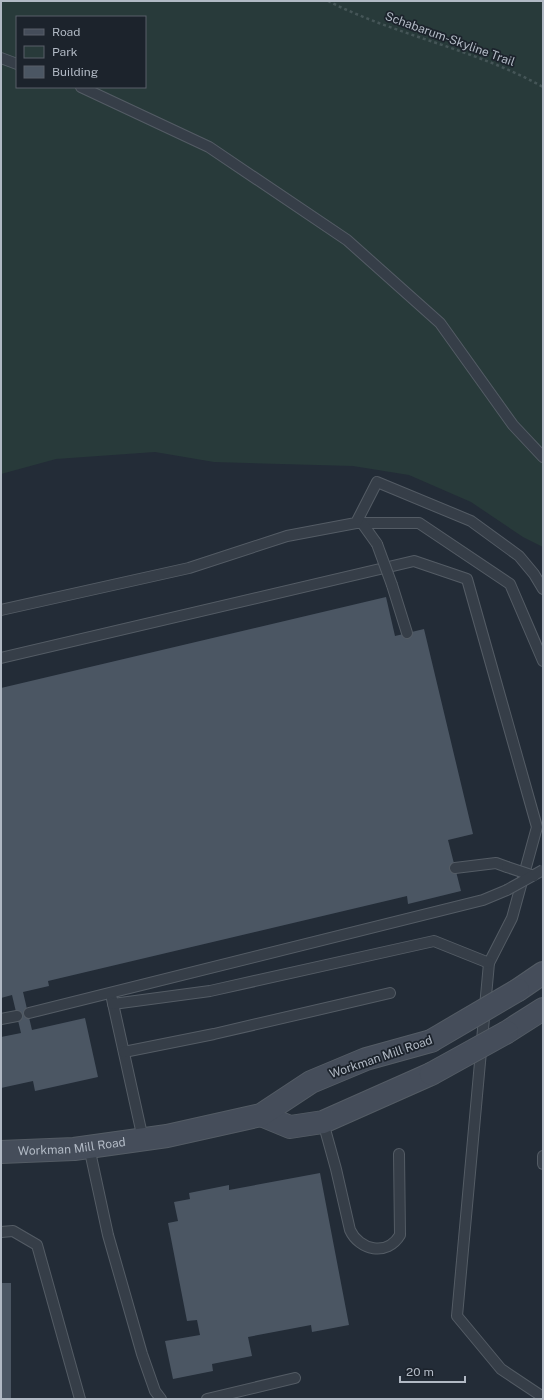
<svg xmlns="http://www.w3.org/2000/svg" width="544" height="1400" font-family="'Public Sans',sans-serif">
<rect width="100%" height="100%" fill="#232c37"/>
<path fill="#283a3a" fill-rule="evenodd" d="M1,1H543V547L523,537L471,502L409,475L353,466L214,462L155,452L56,459L1,474ZM17,17H145V87H17Z"/>
<g fill="#4b5663">
<polygon points="386,597 395,636 424,629 473,834 448,840 461,891 408,904 407,896 48,981 49,986 23,992 32,1030 85,1018 98,1077 35,1091 33,1081 1,1088 1,1037 21,1033 12,995 1,998 1,688"/>
<polygon points="320,1173 349,1325 312,1332 311,1325 248,1337 252,1356 212,1364 213,1371 173,1379 165,1341 200,1335 197,1320 187,1321 168,1223 178,1221 174,1202 190,1199 189,1193 229,1185 229,1190"/>
<rect x="1" y="1283" width="10" height="116"/>
</g>
<g fill="none" stroke-linecap="round" stroke-linejoin="round">
<defs>
<g id="lane">
<polyline points="1,58 17,64"/>
<polyline points="81,87 209,147 347,240 440,323 513,425 543,457"/>
<polyline points="356,523 419,523 510,584 543,661"/>
<polyline points="362,523 377,544"/>
<polyline points="392,585 407,633"/>
<polyline points="1,610 189,568 287,536 356,523 377,482 471,521 519,556 534,574 543,589"/>
<polyline points="1,658 414,561 467,579 537,827 512,918 489,963 457,1316 501,1369 543,1397"/>
<polyline points="455,868 496,863 507,867"/>
<polyline points="112,999 143,1139"/>
<polyline points="113,1004 210,991 434,941 489,963"/>
<polyline points="29,1013 483,900 507,890"/>
<polyline points="1,1019 17,1016"/>
<polyline points="124,1052 214,1034 390,993"/>
<path d="M323,1122L336,1169L350,1230C359,1250 387,1257 400,1235L399,1154"/>
<polyline points="89,1147 108,1235 142,1354 155,1391 161,1399"/>
<polyline points="543,1156 543,1164"/>
<polyline points="1,1232 13,1231 37,1245 80,1399"/>
<polyline points="207,1399 295,1378"/>
</g>
<g id="secondary">
<polyline points="518,990 543,973"/>
<polyline points="507,1032 543,1009"/>
<polyline points="261,1115 290,1127 323,1122 431,1074"/>
<path id="s1" d="M1,1152L74,1149L167,1136L261,1115L311,1082L366,1059L431,1041"/>
</g>
</defs>
<use href="#lane" stroke="#545c65" stroke-width="12"/>
<use href="#secondary" stroke="#545c65" stroke-width="24"/>
<path stroke="#455557" stroke-width="2.5" stroke-dasharray="3 3" stroke-linecap="butt" d="M328,1C397,36 475,49 543,87"/>
<use href="#lane" stroke="#363e48" stroke-width="10"/>
<use href="#secondary" stroke="#454d5a" stroke-width="22"/>
<defs>
<g id="lane-bridge">
<polyline points="377,544 392,585"/>
<polyline points="507,867 534,876"/>
<polyline points="507,890 543,870"/>
</g>
<g id="secondary-bridge">
<polyline points="431,1041 518,990"/>
<polyline points="431,1074 507,1032"/>
</g>
</defs>
<use href="#lane-bridge" stroke="#545c65" stroke-width="12" stroke-linecap="butt"/>
<use href="#secondary-bridge" stroke="#545c65" stroke-width="24" stroke-linecap="butt"/>
<use href="#lane-bridge" stroke="#363e48" stroke-width="10"/>
<use href="#secondary-bridge" stroke="#454d5a" stroke-width="22"/>
</g>
<g text-anchor="middle" stroke-width="3.5" stroke-linejoin="round" paint-order="stroke">
<g font-size="12" fill="#b1b9c4" stroke="#1c232c">
<text transform="translate(450 39) rotate(20)" y="4">Schabarum-Skyline Trail</text>
<text transform="translate(381 1057) rotate(-19)" y="4">Workman Mill Road</text>
<text dy="4" stroke="none"><textPath href="#s1" startOffset="71">Workman Mill Road</textPath></text>
</g>
</g>
<rect width="544" height="1400" fill="none" stroke="#b1b9c4" stroke-width="4"/>
<rect x="16" y="16" width="130" height="72" fill="#1c232c" stroke="#585f69"/>
<rect x="24" y="29" width="20" height="6" fill="#454d5a" stroke="#585f69"/>
<text x="52" y="36" font-size="12" fill="#b1b9c4">Road</text>
<rect x="24" y="46" width="20" height="12" fill="#283a3a" stroke="#585f69"/>
<text x="52" y="56" font-size="12" fill="#b1b9c4">Park</text>
<rect x="24" y="66" width="20" height="12" fill="#4b5663" stroke="#585f69"/>
<text x="52" y="76" font-size="12" fill="#b1b9c4">Building</text>
<path d="M400 1376v6h65v-6" fill="none" stroke="#b1b9c4" stroke-width="2"/>
<text x="406" y="1376" font-size="12" fill="#b1b9c4" stroke="#1c232c" stroke-width="3" paint-order="stroke">20 m</text>
</svg>
